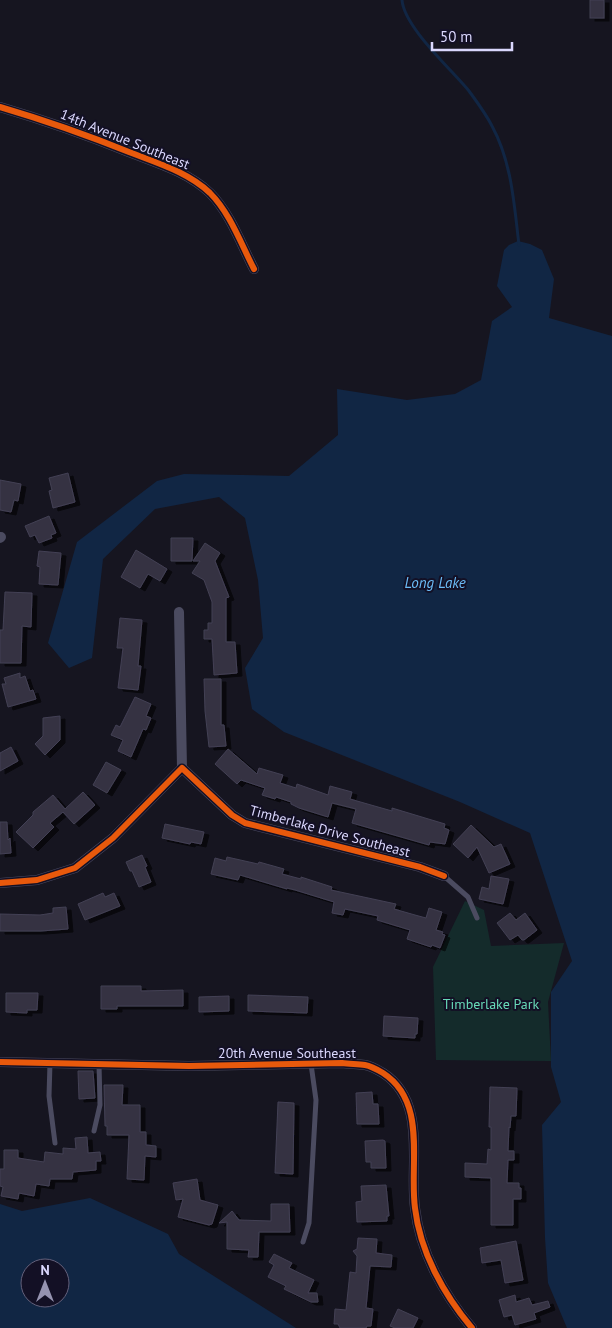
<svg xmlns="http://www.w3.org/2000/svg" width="612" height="1328" font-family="'PT Sans',sans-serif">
<defs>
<filter id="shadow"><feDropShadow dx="5" dy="3" stdDeviation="0" flood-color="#0009"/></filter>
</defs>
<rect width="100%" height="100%" fill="#161520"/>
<polygon fill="#142b2b" points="465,901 484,910 491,946 564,943 548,1002 551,1061 436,1060 433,967"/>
<g fill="#112644" fill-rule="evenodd">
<polygon points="518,241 530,244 542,250 554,279 549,318 612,336 612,1328 567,1328 548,1283 545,1238 542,1125 561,1102 551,1067 551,992 572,961 530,833 460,802 284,732 252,709 245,668 263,638 258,580 245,518 219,497 155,509 103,559 92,658 69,668 48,643 77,542 157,481 184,474 289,476 338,435 337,389 407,400 455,394 481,380 492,321 512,307 497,286 504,250 509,245"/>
<path d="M90,1198L168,1234L179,1254L296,1328H0V1204L22,1211ZM30,1268H60V1298H30Z"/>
</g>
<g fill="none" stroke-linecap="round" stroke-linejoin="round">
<path stroke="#112644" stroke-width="3" d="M402,0C404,27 451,69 469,91C477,102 486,114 492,126C512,163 514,204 519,245"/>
</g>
<g fill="#353342" stroke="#434054" filter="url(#shadow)">
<rect x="590" y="0" width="14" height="18"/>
<polygon points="68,473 75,502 53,508 49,491 52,490 49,478"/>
<polygon points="0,480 21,484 18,501 14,500 11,512 0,510"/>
<polygon points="49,516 56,533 51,535 52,538 39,543 35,535 30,537 25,526"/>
<polygon points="171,538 193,538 192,561 171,561"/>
<polygon points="205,543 220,553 215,561 229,597 226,598 226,642 235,642 237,673 214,675 212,639 204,639 204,630 208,630 208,623 212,623 212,602 204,580 192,573 200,561 193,561"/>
<polygon points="136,550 167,569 160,581 148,574 140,588 121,577"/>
<polygon points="39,551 61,553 58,585 39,584 40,567 37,566"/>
<polygon points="5,592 32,593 31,627 22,626 21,663 0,663 0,630 3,630"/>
<polygon points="120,618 142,620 138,666 141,666 138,690 118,688 123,648 117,648"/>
<polygon points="20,673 20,678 25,676 30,691 33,690 36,699 8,707 2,684 6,684 4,678"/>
<polygon points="204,679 221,679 221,725 224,725 226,746 209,747 205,711"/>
<polygon points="135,697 151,704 146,716 151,718 146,730 143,729 131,757 118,751 123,740 111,735 116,725 120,727"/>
<polygon points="60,716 60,740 45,755 35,744 43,736 43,718"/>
<polygon points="11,747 18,761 0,771 0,753"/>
<polygon points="228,749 257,774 259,768 283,775 280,783 296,788 297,784 328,795 330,786 352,792 350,799 392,811 392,808 445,824 444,828 449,830 445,844 430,842 429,845 352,823 356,809 332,803 328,817 299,808 291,804 291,802 276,797 275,799 262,795 265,788 241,780 237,784 215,764"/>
<polygon points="106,762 121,770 107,793 93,785"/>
<polygon points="83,792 95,805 74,824 63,812 50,823 54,827 33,848 16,832 33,815 33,812 53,795 65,809"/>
<polygon points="0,822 7,822 8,840 10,838 11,853 0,854"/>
<polygon points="165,824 204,832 201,844 191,842 190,844 162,838"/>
<polygon points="471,825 494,847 501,844 510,864 489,873 477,847 468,858 453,844"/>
<polygon points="142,855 147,866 145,867 151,882 139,887 132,871 130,871 126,862"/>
<polygon points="227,857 258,864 259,862 284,869 282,874 301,879 301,877 332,887 331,890 396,904 394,909 415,915 426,918 429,908 442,912 436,930 443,932 442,934 445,935 440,948 432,945 431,947 407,939 410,930 377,920 378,916 345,909 343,915 332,913 334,902 295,890 287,888 287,889 240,875 238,880 211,874 215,858 226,861"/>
<polygon points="491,876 509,879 503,904 479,899 482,887 489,889"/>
<polygon points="103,893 105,897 114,893 120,906 85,920 78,904"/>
<polygon points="66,907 68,929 41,931 0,931 0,914 40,915 53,913 53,908"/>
<polygon points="510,913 516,920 525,913 537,930 524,940 522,940 518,935 510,940 497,923"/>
<polygon points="101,986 141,986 141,991 183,990 183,1006 117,1006 117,1009 101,1009"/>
<polygon points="6,993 38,993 37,1010 27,1010 27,1013 6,1012"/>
<polygon points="248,995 308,997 307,1013 248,1011"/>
<polygon points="229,996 229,1011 199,1012 199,997"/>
<polygon points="384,1016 418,1018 417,1034 415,1034 415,1038 383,1036"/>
<polygon points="78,1071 93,1071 95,1098 79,1099"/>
<polygon points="104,1085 123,1085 122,1105 140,1105 140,1132 146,1132 146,1145 156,1146 156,1157 145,1156 144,1180 127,1179 129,1135 107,1135 107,1126 105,1126"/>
<polygon points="490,1087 517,1088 516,1116 511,1116 510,1128 509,1127 508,1151 514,1151 514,1160 508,1160 507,1183 519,1183 519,1188 521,1188 521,1199 513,1199 513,1225 491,1225 491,1178 465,1177 465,1163 487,1164 488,1149 491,1150 491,1127 489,1127"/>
<polygon points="372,1092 373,1104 378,1104 379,1124 357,1124 356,1093"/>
<polygon points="278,1102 294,1103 293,1174 275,1173"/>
<polygon points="87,1137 88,1153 100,1152 101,1161 96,1161 96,1170 73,1172 72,1179 50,1179 49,1186 36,1184 34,1196 19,1193 18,1199 1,1196 3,1187 0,1186 0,1169 4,1169 4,1150 18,1150 18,1158 44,1162 45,1152 63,1154 63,1148 76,1149 75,1138"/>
<polygon points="383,1140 385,1141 386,1168 371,1168 371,1162 366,1162 365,1141"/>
<polygon points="197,1179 200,1200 218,1205 212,1224 209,1225 178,1217 183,1199 176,1200 173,1183"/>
<polygon points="386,1185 389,1216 387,1216 387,1221 357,1222 356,1202 362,1201 361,1186"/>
<polygon points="271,1204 289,1204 290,1232 259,1232 258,1257 248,1257 249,1250 227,1249 227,1222 219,1223 232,1211 239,1220 271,1221"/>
<polygon points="358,1238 377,1239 376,1253 392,1255 391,1267 370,1266 366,1308 373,1309 371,1326 367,1326 366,1328 340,1328 338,1324 334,1324 335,1309 346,1310 350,1272 356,1273 357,1256 353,1251 357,1249"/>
<polygon points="516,1241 523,1280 505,1283 501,1260 482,1263 480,1248"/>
<polygon points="274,1254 292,1263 289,1268 314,1280 308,1293 317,1293 318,1302 311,1302 284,1289 286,1286 268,1277 274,1265 269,1262"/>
<polygon points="515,1295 516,1302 529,1298 532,1305 548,1301 550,1307 534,1313 536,1319 515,1325 512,1315 504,1317 499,1300"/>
<polygon points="398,1309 418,1318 413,1328 395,1328 390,1326"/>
</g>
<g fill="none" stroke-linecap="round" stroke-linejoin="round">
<g stroke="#4b4b60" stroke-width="5">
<polyline points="444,876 468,897 477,918"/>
<polyline points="50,1063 49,1096 55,1143"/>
<polyline points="94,1131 100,1105 99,1064"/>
<polyline points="303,1242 309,1223 316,1100 311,1064"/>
</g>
<g stroke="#4b4b60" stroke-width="10">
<path d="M0,107C44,120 87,135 129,152C157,163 188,172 210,193C230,213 241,244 254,269"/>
<polyline points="0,538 1,537"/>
<polyline points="179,612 182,768"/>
<polyline points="182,768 232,815 245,823 420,867 444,876"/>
<polyline points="0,883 37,880 75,868 113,838 182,768"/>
<path d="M0,1062L189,1066L342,1063C350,1064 358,1064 365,1065C371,1066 378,1070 383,1073C428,1102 409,1164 415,1208C420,1252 444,1295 472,1328"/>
</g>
<defs>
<g id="cycleway">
<path d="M0,107C44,120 87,135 129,152C157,163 188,172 210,193C230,213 241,244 254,269"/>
<polyline points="0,883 37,880 75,868 113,838 182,768 232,815 245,823 420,867 444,876"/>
<path d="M0,1062L189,1066L342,1063C350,1064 358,1064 365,1065C371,1066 378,1070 383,1073C428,1102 409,1164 415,1208C420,1252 444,1295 472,1328"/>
</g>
</defs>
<use href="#cycleway" stroke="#131025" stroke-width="9"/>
<use href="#cycleway" stroke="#e8590c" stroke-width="6"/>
</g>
<g text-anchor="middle" stroke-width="4" stroke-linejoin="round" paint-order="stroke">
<g font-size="14" fill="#dad7fd" stroke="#131025">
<text transform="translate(125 139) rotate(22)" y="5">14th Avenue Southeast</text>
<text transform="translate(330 831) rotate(15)" y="5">Timberlake Drive Southeast</text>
<text x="287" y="1058">20th Avenue Southeast</text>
</g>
<g font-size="14" fill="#67d9b8" stroke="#131025">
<text x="491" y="1009">Timberlake Park</text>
</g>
<g font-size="15" font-style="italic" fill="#6bbbf6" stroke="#131025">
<text x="435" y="588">Long Lake</text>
</g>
</g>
<g transform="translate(45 1283)"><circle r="24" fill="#131025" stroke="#63607b"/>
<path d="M0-4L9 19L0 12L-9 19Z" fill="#9593b0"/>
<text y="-8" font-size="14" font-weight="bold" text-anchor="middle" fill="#dad7fd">N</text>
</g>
<path d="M432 42v8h80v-8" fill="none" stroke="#dad7fd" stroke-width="2.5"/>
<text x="440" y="42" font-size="15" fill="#dad7fd" stroke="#131025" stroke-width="4" paint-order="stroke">50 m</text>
</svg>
